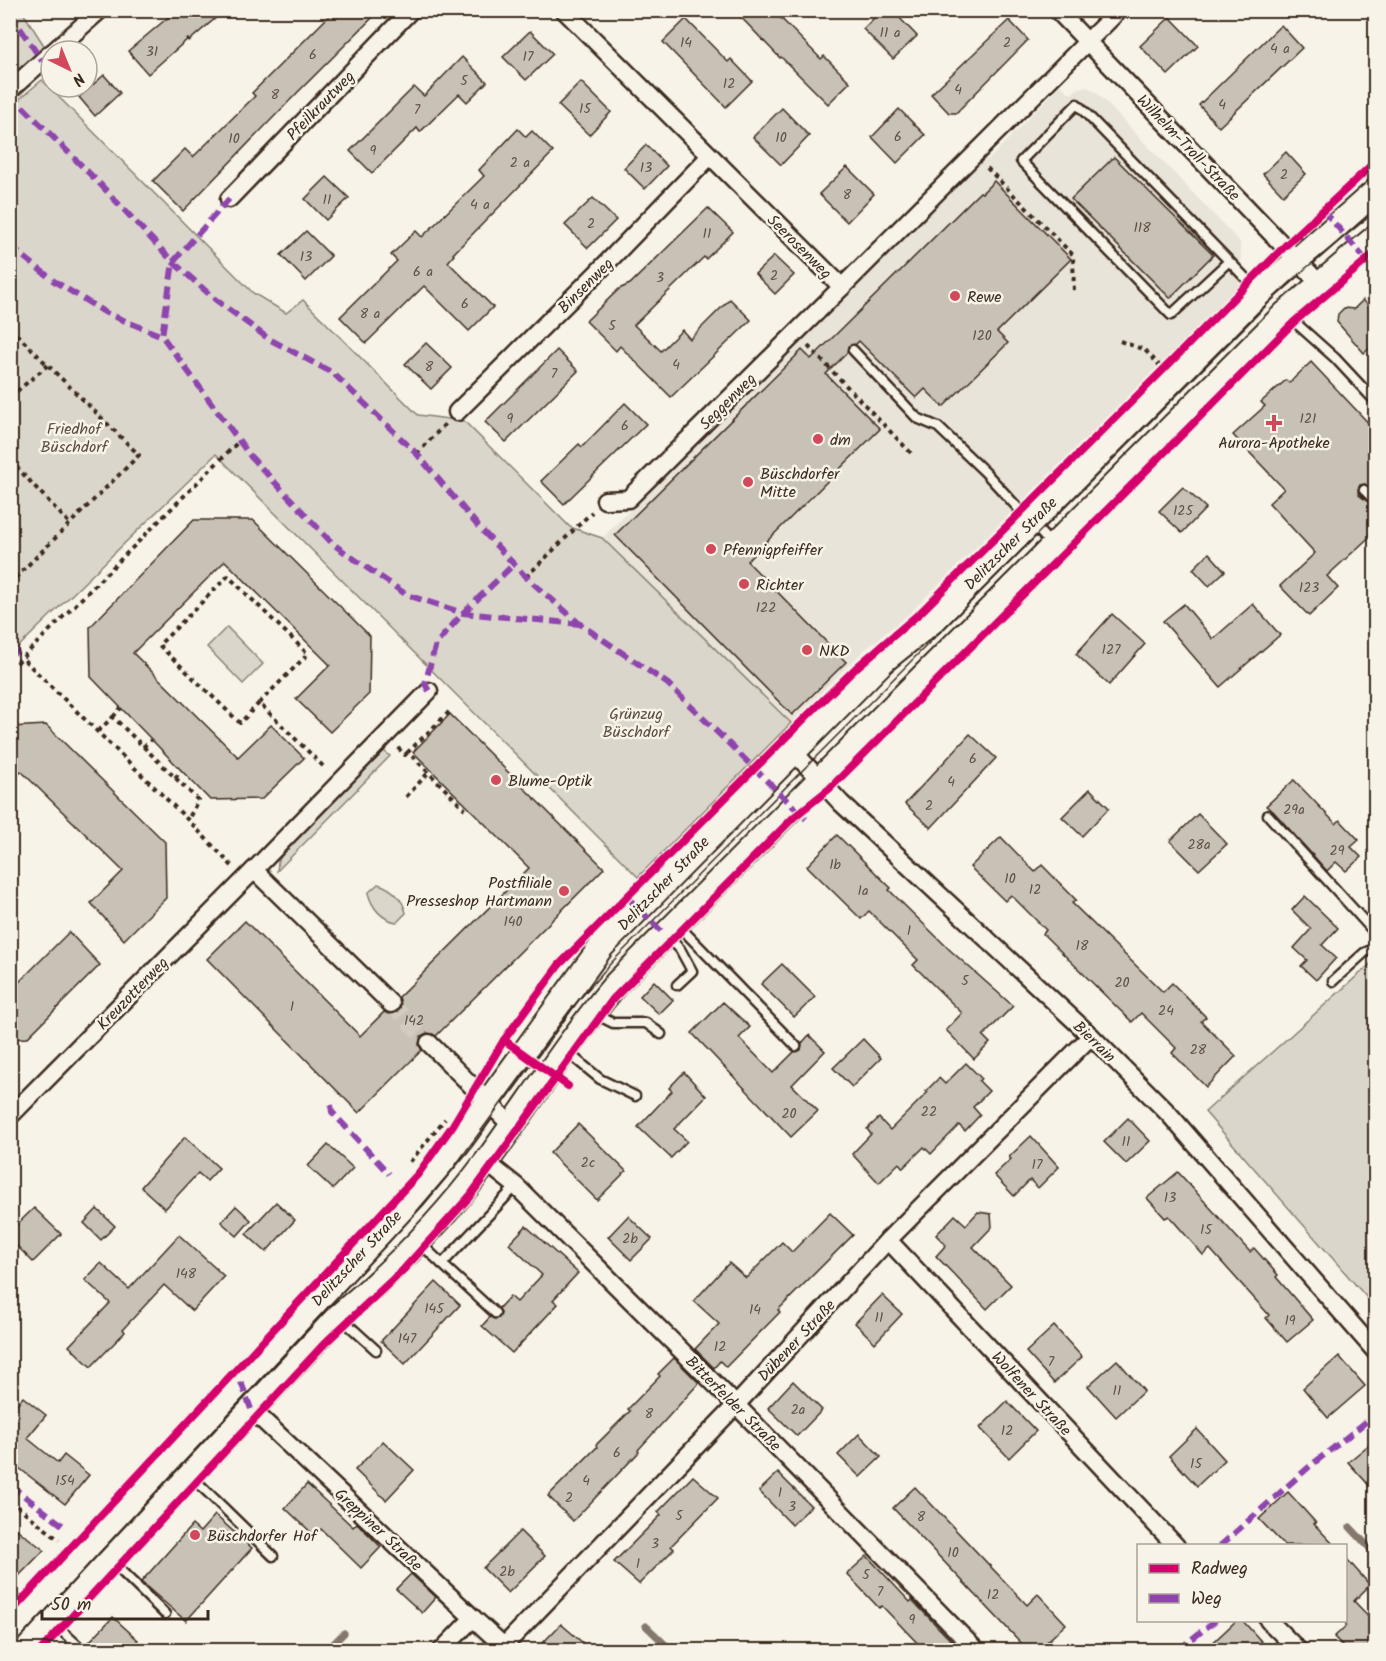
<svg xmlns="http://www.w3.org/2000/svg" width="1386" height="1661" font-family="Kalam,sans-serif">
<rect width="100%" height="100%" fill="#f7f3e8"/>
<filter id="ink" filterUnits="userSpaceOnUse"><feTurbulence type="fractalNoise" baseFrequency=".0167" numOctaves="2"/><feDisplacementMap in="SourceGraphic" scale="12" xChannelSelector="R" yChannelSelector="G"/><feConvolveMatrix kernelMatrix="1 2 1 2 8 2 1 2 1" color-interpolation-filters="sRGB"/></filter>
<g filter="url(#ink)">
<polygon fill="#e9e4d9" points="1060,85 1071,94 1077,89 1085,86 1096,92 1240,242 1242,274 1239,286 910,613 862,652 791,723 602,538 983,160 989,159"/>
<g fill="#dbd6cb" stroke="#8b8074" stroke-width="1.5">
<polygon points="11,11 22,11 45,47 42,61 11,88"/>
<polygon points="42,80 253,293 286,313 303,300 418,415 464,421 570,527 602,538 791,723 638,877 216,454 11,654 11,106"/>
<polygon points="227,627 263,664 243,684 207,647"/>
<polygon points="384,751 390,756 277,871 278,862 283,853"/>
<path d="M378,884C392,888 403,899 406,913L397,922C382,920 372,908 368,893Z"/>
<polygon points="1375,960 1375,1307 1205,1112"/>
</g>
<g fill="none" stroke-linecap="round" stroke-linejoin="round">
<g stroke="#84786c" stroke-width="7">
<polyline points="1350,1527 1376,1555"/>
<polyline points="646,1626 671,1650"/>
<polyline points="327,1650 344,1633"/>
</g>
</g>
<g fill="#c8c1b6" stroke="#3b2a1e" stroke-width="1.5">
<polygon points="177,10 225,10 189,41 188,39 148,74 128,51"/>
<polygon points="335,10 380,10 297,93 183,211 153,181 185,149 193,157 255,96 252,93"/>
<polygon points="734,10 773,10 821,59 824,56 850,82 828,104 781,57 780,58"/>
<polygon points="882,10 892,10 917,36 893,59 863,29"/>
<polygon points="1170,17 1198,46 1168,75 1140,46"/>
<polygon points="686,19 728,62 731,59 752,81 726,107 663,42"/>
<polygon points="1009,20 1028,40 956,113 949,113 931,94"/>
<polygon points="1281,25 1302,48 1219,127 1199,105"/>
<polygon points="530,31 553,54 526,80 503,57"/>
<polygon points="462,57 487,82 467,102 459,94 420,132 417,128 372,173 350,151 414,87 424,96"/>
<polygon points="104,75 120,93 95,116 79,97"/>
<polygon points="581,82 611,112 589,135 558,105"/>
<polygon points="782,108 809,136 781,165 753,137"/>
<polygon points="899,109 925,135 897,163 872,137"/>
<polygon points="518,129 526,137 532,131 553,152 453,254 454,255 448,262 493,307 469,331 424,286 366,343 340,317 397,261 391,255 416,231 422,237 484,176 479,170"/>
<polygon points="646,145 667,166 645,189 624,168"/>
<polygon points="1286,152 1306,174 1283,195 1263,174"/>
<polygon points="1114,157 1213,255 1170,298 1071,199"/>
<polygon points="847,167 874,194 847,222 819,194"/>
<polygon points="327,177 349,198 326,220 305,199"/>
<polygon points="994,181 1071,259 997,332 1008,343 943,407 925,389 916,398 859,341 856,344 848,346 847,353 826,374 880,429 747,561 846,662 792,715 615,535 802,350 811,359 980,192 982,193"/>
<polygon points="593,198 616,220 588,248 565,225"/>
<polygon points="708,208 733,232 706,259 704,257 634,325 661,351 682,330 690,339 730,299 751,320 671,397 620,346 616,351 586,321 619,289 630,284"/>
<polygon points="306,231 331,256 306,281 281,255"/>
<polygon points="774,256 794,275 775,294 755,274"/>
<polygon points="1363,300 1376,314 1376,343 1364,353 1337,322 1338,314 1344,308 1354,309"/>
<polygon points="426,343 452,368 431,389 405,364"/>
<polygon points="557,350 578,371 506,442 485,422"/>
<polygon points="1311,362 1376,431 1376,492 1365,484 1360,485 1358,489 1359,495 1376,508 1376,531 1327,576 1338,588 1309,616 1280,586 1315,553 1269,503 1284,489 1233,435 1265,406 1261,402 1286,380 1289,383"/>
<polygon points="625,403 646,424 564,504 541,481 579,444 582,447"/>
<polygon points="1183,487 1206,508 1182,533 1159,511"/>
<polygon points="194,520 253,520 370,636 369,694 330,732 296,699 330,665 225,561 133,653 238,757 271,725 304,758 262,799 210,800 91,677 90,627"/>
<polygon points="1209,553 1225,571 1209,586 1193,569"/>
<polygon points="1184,604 1213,639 1253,604 1280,635 1220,687 1163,621"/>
<polygon points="1112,614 1145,644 1109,685 1076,654"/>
<polygon points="450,714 604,868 436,1036 427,1033 421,1036 419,1045 422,1050 359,1113 207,959 245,921 360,1036 384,1012 389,1014 398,1012 401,1006 399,997 529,868 413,752"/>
<polygon points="46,725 165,842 166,898 124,940 91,903 123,871 21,771 10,782 10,727"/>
<polygon points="970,734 996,758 931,828 905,804"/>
<polygon points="1294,780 1336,824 1340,820 1359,840 1351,847 1361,857 1346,871 1336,862 1327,871 1273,811 1266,806"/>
<polygon points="1090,789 1109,808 1082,836 1062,817"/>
<polygon points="1198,814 1227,844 1199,870 1170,841"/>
<polygon points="837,835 891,888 889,890 951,951 1013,1006 983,1036 990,1043 974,1059 946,1030 962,1013 913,965 918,960 869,911 861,919 807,866"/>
<polygon points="1001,837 1035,872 1042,865 1076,900 1072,903 1163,992 1172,983 1206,1017 1201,1021 1236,1056 1206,1087 1172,1053 1176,1048 1141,1013 1132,1022 1043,934 1046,930 1011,895 1005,901 970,867"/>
<polygon points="1305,896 1338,928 1322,945 1336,958 1316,980 1301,966 1307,960 1294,948 1311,929 1292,910"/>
<polygon points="69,932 100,965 27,1038 10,1039 10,991"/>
<polygon points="782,964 815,997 794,1017 761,984"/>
<polygon points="654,981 673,1000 659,1014 640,996"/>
<polygon points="723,1002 750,1027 739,1038 773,1073 794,1052 801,1050 802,1043 809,1035 825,1051 792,1085 818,1111 791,1137 692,1033"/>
<polygon points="863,1039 881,1058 852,1087 833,1068"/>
<polygon points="966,1063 981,1078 979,1081 989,1091 973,1107 980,1115 965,1131 959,1125 931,1154 924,1147 903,1168 899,1163 879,1183 852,1154 871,1134 867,1129 879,1118 890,1130 928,1092 926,1091 939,1078 945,1084"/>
<polygon points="684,1072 706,1096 674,1129 687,1141 671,1158 638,1127 672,1091 669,1088"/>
<polygon points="1128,1118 1150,1141 1126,1164 1104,1142"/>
<polygon points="578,1124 626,1171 597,1200 550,1153"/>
<polygon points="1031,1136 1059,1167 1038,1188 1030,1180 1014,1196 994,1175 1011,1159 1009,1157"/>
<polygon points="185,1137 219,1168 207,1181 198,1173 165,1209 141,1187"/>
<polygon points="328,1145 353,1168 333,1189 308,1166"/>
<polygon points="1178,1172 1250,1252 1254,1248 1278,1275 1276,1277 1313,1320 1287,1342 1266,1318 1269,1315 1210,1249 1203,1255 1169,1216 1165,1218 1147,1198"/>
<polygon points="276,1202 295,1220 266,1252 246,1234"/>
<polygon points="236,1206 251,1220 237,1236 221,1222"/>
<polygon points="34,1208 61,1234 33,1262 10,1239 10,1231"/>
<polygon points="97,1209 115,1226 101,1240 84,1223"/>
<polygon points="978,1212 991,1214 992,1227 973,1247 1011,1285 987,1309 936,1256 946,1245 936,1235 955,1215 966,1225"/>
<polygon points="830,1213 853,1235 778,1310 780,1312 726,1367 720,1361 714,1368 695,1349 719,1324 694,1301 729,1263 746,1278 782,1242 792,1252"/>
<polygon points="628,1216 652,1239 631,1260 608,1237"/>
<polygon points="526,1226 578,1273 553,1300 558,1304 512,1353 482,1326 490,1317 494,1319 499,1318 501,1314 499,1308 510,1296 517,1302 542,1275 509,1244"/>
<polygon points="179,1235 224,1276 192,1311 164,1285 123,1329 125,1332 91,1367 69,1346 110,1303 85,1280 101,1263 129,1289"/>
<polygon points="436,1282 460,1305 405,1364 381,1341"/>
<polygon points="882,1295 902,1314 875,1343 855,1323"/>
<polygon points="1054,1326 1082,1357 1054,1383 1026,1352"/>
<polygon points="1339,1356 1365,1386 1328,1418 1303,1388"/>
<polygon points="674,1358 699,1383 638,1450 639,1452 573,1521 548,1496 597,1447 596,1445 630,1411 628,1409 660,1376 658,1374"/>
<polygon points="1117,1360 1144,1391 1116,1417 1088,1386"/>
<polygon points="793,1381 822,1410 797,1436 768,1408"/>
<polygon points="23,1397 46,1415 27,1438 58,1463 64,1455 89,1475 65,1504 10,1461 10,1412"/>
<polygon points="1007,1401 1036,1431 1009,1458 980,1428"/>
<polygon points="1197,1429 1225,1460 1197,1486 1169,1456"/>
<polygon points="859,1434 881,1457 860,1477 838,1455"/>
<polygon points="1376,1439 1376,1493 1348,1462"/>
<polygon points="383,1441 414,1470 386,1500 355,1470"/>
<polygon points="778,1473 811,1506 792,1525 759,1491"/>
<polygon points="693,1476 718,1498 671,1546 674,1549 639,1584 614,1562 661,1515 658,1512"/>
<polygon points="307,1484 353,1527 357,1523 381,1547 361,1568 321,1529 315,1536 285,1508"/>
<polygon points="915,1487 1027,1605 1038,1594 1066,1624 1038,1650 1028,1650 893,1508"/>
<polygon points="1288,1492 1316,1523 1314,1524 1334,1545 1284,1545 1259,1519"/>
<polygon points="215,1515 252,1548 186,1621 141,1582 192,1525 200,1532"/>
<polygon points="10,1524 44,1550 10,1585"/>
<polygon points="520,1531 545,1556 508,1593 483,1568"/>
<polygon points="867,1556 910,1602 912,1600 960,1650 924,1650 882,1606 879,1608 847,1574"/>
<polygon points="1346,1558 1370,1585 1354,1601 1376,1624 1376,1650 1347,1650 1334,1637 1346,1626"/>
<polygon points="411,1574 436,1597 422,1613 396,1589"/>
<polygon points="113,1617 138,1640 128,1650 100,1650 90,1641"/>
<polygon points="1237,1620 1242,1620 1269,1650 1205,1650"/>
<polygon points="561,1624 591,1650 536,1650"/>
</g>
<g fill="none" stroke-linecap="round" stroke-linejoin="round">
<polyline stroke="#d1cbc0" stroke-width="16" stroke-dasharray="16 8" stroke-linecap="butt" points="391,1004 429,1043"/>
<defs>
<g id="lane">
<polyline points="1228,262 1171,315 1021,161 1077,104 1259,292"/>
<polyline points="1288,316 1335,358 1376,402"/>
<polyline points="853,350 917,418 938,427 985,472 1051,544"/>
<polyline points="1364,490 1376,502"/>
<polyline points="1268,815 1376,934"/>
<polyline points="679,926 796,1046"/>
<polyline points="668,937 680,949 692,971 677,985"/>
<polyline points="1333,981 1364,953 1376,948"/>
<polyline points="595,1014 613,1023 646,1023 661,1034"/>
<polyline points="566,1051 600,1079 635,1096"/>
<polyline points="419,1242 442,1264 516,1186"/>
<polyline points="442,1264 495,1313"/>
<polyline points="342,1319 376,1350"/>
<polyline points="192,1477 273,1556"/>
<polyline points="112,1562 165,1614"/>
<polyline points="55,1625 83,1650"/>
</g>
<g id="street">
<polyline points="564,10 842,287 1119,10"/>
<polyline points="1057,10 1320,284"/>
<polyline points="54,51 100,10"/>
<polyline points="10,90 51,53"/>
<polyline points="229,199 411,10"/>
<polyline points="457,412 596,274 710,156"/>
<polyline points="605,500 628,499 842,287"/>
<polyline points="793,751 841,803 1091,1036 1169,1114 1376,1352"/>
<polyline points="391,1004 254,870 429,691"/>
<polyline points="429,1043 511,1125"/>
<polyline points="10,1116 254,870"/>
<polyline points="486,1162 516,1186 736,1405 976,1650"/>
<polyline points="888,1240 1176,1546"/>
<polyline points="251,1409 473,1618 442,1650"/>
<polyline points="473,1618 508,1650"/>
<polyline points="1268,1620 1298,1650"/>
<polyline points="504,1646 736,1405 888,1240 1091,1036"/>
</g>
<g id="secondary">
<polyline points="10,1630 413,1197 459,1142 602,946 884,660 934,620 1260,293 1376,191"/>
<path d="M27,1650L339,1316C394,1270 444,1219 487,1161C530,1102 569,1040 616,984L1285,314L1376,237"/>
</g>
</defs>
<use href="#lane" stroke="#3b2a1e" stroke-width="13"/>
<use href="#street" stroke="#3b2a1e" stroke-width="21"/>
<use href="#secondary" stroke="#3b2a1e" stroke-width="28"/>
<g stroke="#3b2a1e" stroke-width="4" stroke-dasharray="4.5 4.5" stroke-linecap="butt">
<polyline points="987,168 1073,255 1074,294"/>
<polyline points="10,328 139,455 10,583"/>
<polyline points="1120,341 1145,350 1159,365"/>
<polyline points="808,346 911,453"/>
<polyline points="10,397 48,365"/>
<polyline points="417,454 445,424"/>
<polyline points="10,460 70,524"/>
<polyline points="526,577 592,512"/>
<polyline points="10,669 22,658"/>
<polyline points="259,703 240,723 159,645 228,576 308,654 259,703 326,769"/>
<polyline points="449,712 408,752 465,809"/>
<polyline points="113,717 121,708"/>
<polyline points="98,731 113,717 198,800 188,820"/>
<polyline points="143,747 151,740"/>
<polyline points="398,748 405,755 408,752"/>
<polyline points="175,778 181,771"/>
<polyline points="406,797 428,773"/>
<polyline points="232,866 188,820 22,658 239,441"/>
<polyline points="410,1162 445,1119"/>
<polyline points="10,1500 59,1540"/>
</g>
<use href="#lane" stroke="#f7f3e8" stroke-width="8"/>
<use href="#street" stroke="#f7f3e8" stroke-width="16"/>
<use href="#secondary" stroke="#f7f3e8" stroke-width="24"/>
<polyline stroke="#3b2a1e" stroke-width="1.5" points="10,1649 410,1219 452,1170 570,1010 612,962 1259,311 1306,268 1376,211"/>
<g stroke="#8e44ad" stroke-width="6" stroke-dasharray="12 6" stroke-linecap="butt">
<polyline points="10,13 42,61"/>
<polyline points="10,94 101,185 173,262 216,300 269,339 333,373 417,454 478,526 526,577 580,624 668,684 806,819"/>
<polyline points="229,199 173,262 162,336 251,457 333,544 357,561 407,595 463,613 580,624"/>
<polyline points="1323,210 1366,260"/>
<polyline points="10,246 54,281 106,313 162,336"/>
<polyline points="10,645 22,658"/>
<polyline points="429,691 425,684 436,644 463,613 514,564"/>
<polyline points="627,897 665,935"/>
<polyline points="331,1105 332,1112 389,1174"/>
<polyline points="241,1382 251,1409"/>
<polyline points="10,1485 66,1528"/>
<polyline points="1220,1546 1309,1467 1376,1414"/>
<polyline points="1178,1650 1216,1620"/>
</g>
<defs>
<g id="cycleway">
<polyline points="504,1040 568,1086"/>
<polyline points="10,1613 418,1174 453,1125 504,1040 559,965 809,714 857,667 921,612 1163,370 1285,246 1376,161"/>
<polyline points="41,1650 325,1343 404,1269 470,1196 613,999 794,817 829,789 869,749 1294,322 1376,252"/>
</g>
</defs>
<use href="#cycleway" stroke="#f7f3e8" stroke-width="11"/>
<use href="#cycleway" stroke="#d6006c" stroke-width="8"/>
</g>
</g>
<g fill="#d1495b" stroke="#f7f3e8" stroke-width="2">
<circle cx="955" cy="296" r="6"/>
<path d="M1271 414h6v6h6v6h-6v6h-6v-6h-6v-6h6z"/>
<circle cx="818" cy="439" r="6"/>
<circle cx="748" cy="482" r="6"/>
<circle cx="711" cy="549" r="6"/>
<circle cx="744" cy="584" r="6"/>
<circle cx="807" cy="650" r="6"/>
<circle cx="496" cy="780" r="6"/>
<circle cx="564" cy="891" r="6"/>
<circle cx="195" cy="1535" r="6"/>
</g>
<g text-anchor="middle" stroke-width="5" stroke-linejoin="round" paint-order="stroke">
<g font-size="14" fill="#5e5044">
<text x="890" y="37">11 a</text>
<text x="686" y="47">14</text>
<text x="1007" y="47">2</text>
<text x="1280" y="53">4 a</text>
<text x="152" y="56">31</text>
<text x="313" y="59">6</text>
<text x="528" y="61">17</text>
<text x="464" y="85">5</text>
<text x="729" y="88">12</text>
<text x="958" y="94">4</text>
<text x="275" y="99">8</text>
<text x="1222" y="109">4</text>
<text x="585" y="113">15</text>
<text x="417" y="114">7</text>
<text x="898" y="141">6</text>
<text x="781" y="142">10</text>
<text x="234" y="143">10</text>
<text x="373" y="155">9</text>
<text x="520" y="167">2 a</text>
<text x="646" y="172">13</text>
<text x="1284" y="179">2</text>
<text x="847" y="199">8</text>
<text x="327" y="204">11</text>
<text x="480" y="209">4 a</text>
<text x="591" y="228">2</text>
<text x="1142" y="232">118</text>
<text x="707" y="238">11</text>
<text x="306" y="261">13</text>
<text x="423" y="276">6 a</text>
<text x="774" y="280">2</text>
<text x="660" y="282">3</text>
<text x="465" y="308">6</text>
<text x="370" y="318">8 a</text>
<text x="612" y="330">5</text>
<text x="982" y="340">120</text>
<text x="676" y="369">4</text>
<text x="429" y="371">8</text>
<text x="554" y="378">7</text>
<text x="510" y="423">9</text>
<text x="1308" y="423">121</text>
<text x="625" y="430">6</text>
<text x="1183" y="515">125</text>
<text x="1309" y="592">123</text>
<text x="766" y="612">122</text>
<text x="1111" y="654">127</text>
<text x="973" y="763">6</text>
<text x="951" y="786">4</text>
<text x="929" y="810">2</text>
<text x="1294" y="814">29a</text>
<text x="1199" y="849">28a</text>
<text x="1337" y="855">29</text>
<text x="835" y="869">1b</text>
<text x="1010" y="883">10</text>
<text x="1035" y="894">12</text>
<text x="863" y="895">1a</text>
<text x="513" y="926">140</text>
<text x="909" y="935">1</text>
<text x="1082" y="950">18</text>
<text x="965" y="985">5</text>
<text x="1122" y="987">20</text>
<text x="292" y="1011">1</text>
<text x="1166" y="1015">24</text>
<text x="414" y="1025">142</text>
<text x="1198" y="1054">28</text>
<text x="929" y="1116">22</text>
<text x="789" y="1118">20</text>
<text x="1126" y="1146">11</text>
<text x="588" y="1167">2c</text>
<text x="1037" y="1169">17</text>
<text x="1170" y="1202">13</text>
<text x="1206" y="1234">15</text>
<text x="630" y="1243">2b</text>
<text x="186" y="1278">148</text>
<text x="434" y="1313">145</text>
<text x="755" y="1314">14</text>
<text x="879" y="1322">11</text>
<text x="1290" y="1325">19</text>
<text x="407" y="1343">147</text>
<text x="720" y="1351">12</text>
<text x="1051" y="1366">7</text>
<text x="1117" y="1395">11</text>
<text x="798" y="1414">2a</text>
<text x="649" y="1418">8</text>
<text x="1007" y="1435">12</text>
<text x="617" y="1457">6</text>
<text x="1196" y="1468">15</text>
<text x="65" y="1485">154</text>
<text x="586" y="1485">4</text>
<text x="780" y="1497">1</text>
<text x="569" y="1502">2</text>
<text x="792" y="1511">3</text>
<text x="679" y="1520">5</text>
<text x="921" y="1521">8</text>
<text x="655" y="1548">3</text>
<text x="953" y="1557">10</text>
<text x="638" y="1568">1</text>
<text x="507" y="1576">2b</text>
<text x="866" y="1579">5</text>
<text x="880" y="1596">7</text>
<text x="993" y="1599">12</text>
<text x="912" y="1624">9</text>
</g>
<g font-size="16" fill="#3b2a1e" stroke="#f7f3e8">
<text transform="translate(320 105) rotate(-46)" y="6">Pfeilkrautweg</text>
<text transform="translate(1189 147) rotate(46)" y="6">Wilhelm-Troll-Straße</text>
<text transform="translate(800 246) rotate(45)" y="6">Seerosenweg</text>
<text transform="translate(585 285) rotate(-45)" y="6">Binsenweg</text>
<text transform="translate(727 401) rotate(-45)" y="6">Seggenweg</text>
<text transform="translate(1010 543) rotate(-45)" y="6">Delitzscher Straße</text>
<text transform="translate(663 883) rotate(-46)" y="6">Delitzscher Straße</text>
<text transform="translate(132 993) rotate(-46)" y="6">Kreuzotterweg</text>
<text transform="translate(1095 1041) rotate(44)" y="6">Bierrain</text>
<text transform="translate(356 1258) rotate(-47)" y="6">Delitzscher Straße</text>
<text transform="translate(796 1340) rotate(-47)" y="6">Dübener Straße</text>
<text transform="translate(1032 1393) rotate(47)" y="6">Wolfener Straße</text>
<text transform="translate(734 1403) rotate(45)" y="6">Bitterfelder Straße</text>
<text transform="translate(379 1529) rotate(43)" y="6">Greppiner Straße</text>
</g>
<g font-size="16" fill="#3b2a1e" stroke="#f7f3e8" text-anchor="start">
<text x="967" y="302">Rewe</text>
<text x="830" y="445">dm</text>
<text x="1274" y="448" text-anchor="middle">Aurora-Apotheke</text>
<text x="760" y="479">Büschdorfer<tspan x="760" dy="18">Mitte</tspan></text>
<text x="723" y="555">Pfennigpfeiffer</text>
<text x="756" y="590">Richter</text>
<text x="819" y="656">NKD</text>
<text x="508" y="786">Blume-Optik</text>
<text x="552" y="888" text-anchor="end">Postfiliale<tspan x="552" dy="18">Presseshop Hartmann</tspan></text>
<text x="207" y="1541">Büschdorfer Hof</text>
</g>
<g font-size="16" fill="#5b4c41" stroke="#f7f3e8">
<text x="74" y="434">Friedhof<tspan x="74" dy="18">Büschdorf</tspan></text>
<text x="636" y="719">Grünzug<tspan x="636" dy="18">Büschdorf</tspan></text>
</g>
</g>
<rect width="1386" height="1661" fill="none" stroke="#f7f3e8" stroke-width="36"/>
<rect x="18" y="18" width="1350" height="1625" fill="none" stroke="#3b2a1e" stroke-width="2" filter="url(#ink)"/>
<rect x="1137" y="1544" width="210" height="78" fill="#f7f3e8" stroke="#aca397" stroke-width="1.5"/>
<rect x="1149" y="1564" width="30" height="9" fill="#d6006c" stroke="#aca397" stroke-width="1.5"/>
<text x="1191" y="1574" font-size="18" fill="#3b2a1e">Radweg</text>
<rect x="1149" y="1594" width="30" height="9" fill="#8e44ad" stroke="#aca397" stroke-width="1.5"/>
<text x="1191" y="1604" font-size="18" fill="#3b2a1e">Weg</text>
<g transform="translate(69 69) rotate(137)"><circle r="28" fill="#f7f3e8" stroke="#aca397" stroke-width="1.5"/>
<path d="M0-4.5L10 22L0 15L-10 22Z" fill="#d1495b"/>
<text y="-9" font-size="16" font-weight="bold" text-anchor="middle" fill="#3b2a1e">N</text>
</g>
<path d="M42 1610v9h166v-9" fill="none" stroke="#3b2a1e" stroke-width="3"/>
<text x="51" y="1610" font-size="18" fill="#3b2a1e" stroke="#f7f3e8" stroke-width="4.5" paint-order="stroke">50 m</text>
</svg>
